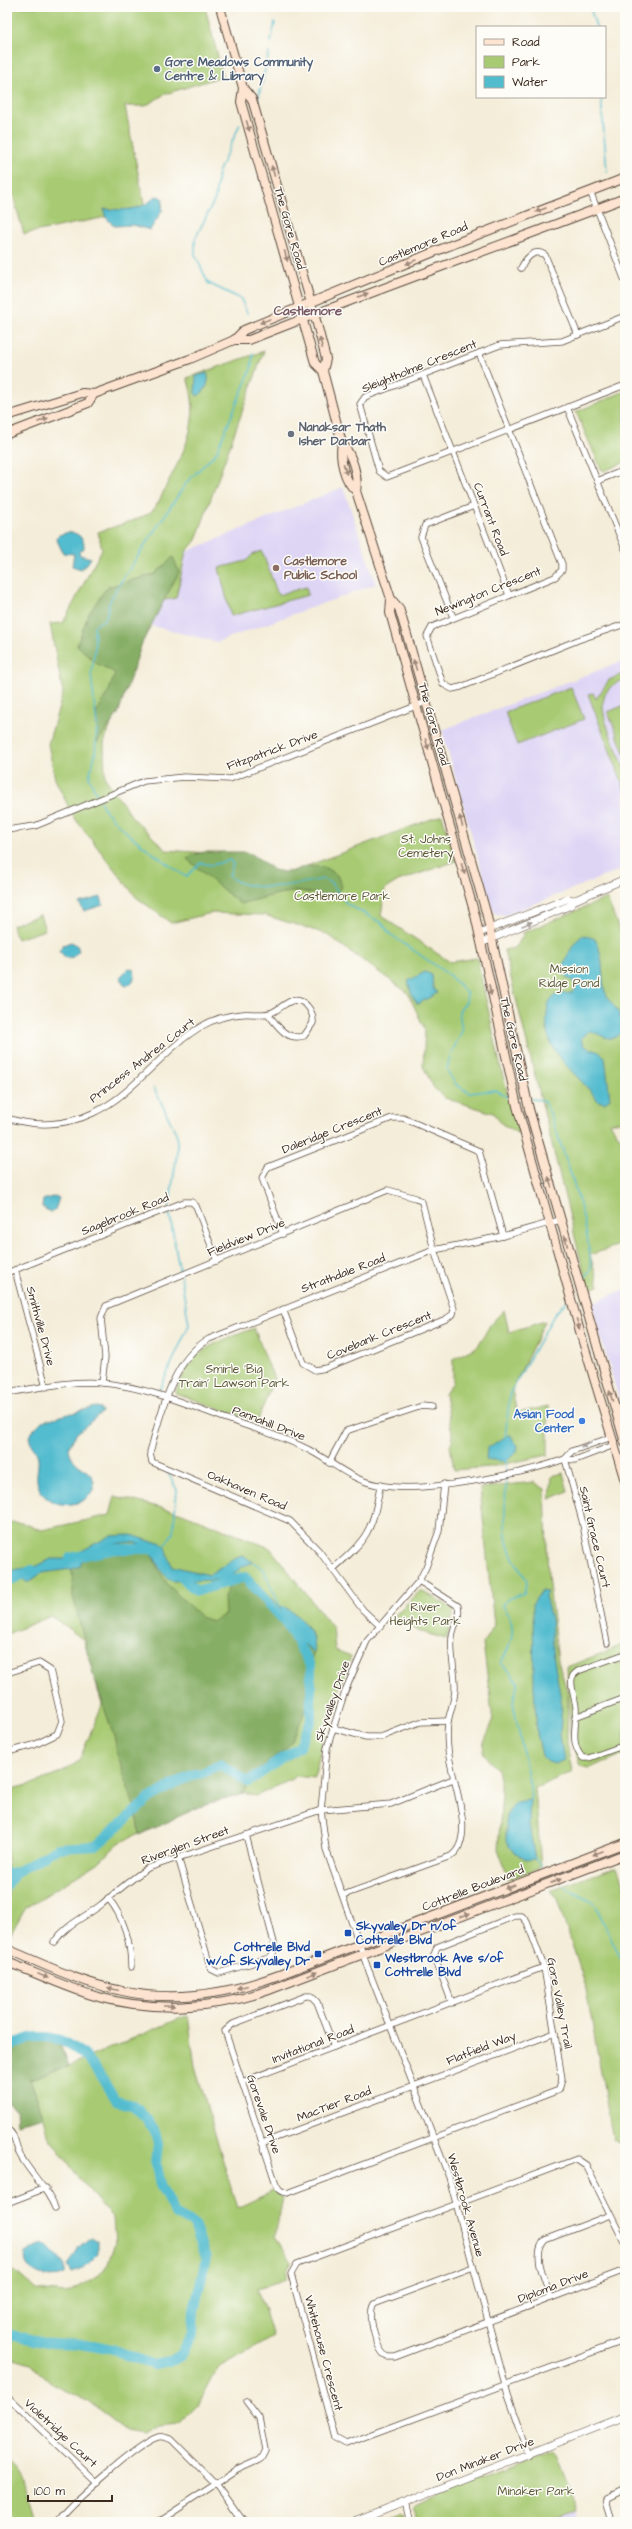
<svg xmlns="http://www.w3.org/2000/svg" width="632" height="2529" font-family="'Architects Daughter',sans-serif">
<rect width="100%" height="100%" fill="#fdfcf7"/>
<filter id="ink" filterUnits="userSpaceOnUse"><feTurbulence type="fractalNoise" baseFrequency=".025" numOctaves="2"/><feDisplacementMap in="SourceGraphic" scale="8" xChannelSelector="R" yChannelSelector="G"/><feConvolveMatrix kernelMatrix="1 2 1 2 8 2 1 2 1" color-interpolation-filters="sRGB"/></filter>
<filter id="wash" filterUnits="userSpaceOnUse"><feTurbulence type="fractalNoise" baseFrequency=".012" numOctaves="4" result="noise"/><feDisplacementMap in="SourceGraphic" scale="16" xChannelSelector="R" yChannelSelector="G"/><feGaussianBlur stdDeviation="0.9" result="paint"/><feColorMatrix in="noise" values="0 0 0 0 0 0 0 0 0 0 0 0 0 0 0 0 0 1.4 0 .05"/><feComposite in="paint" operator="in"/></filter>
<g filter="url(#wash)">
<rect width="100%" height="100%" fill="#f4edd9"/>
<g fill="#ded5f5">
<polygon points="343,487 376,584 217,642 148,625 160,601 176,598 186,552"/>
<polygon points="625,660 625,868 506,915 497,915 493,911 442,730"/>
<polygon points="625,1289 625,1419 591,1304"/>
<polygon points="577,2511 580,2522 540,2522"/>
</g>
<g fill="#a8ca73" stroke="#727a48">
<polygon points="7,7 205,7 223,76 165,94 145,106 125,106 145,209 24,234 7,174"/>
<path d="M264,351L196,540L186,552L176,598L160,601L148,625L104,743L105,778L132,817L166,850L235,855L283,875L442,815L456,861L398,881L385,889L381,916L450,962L477,958L502,1073L519,1134L502,1124L493,1113L445,1098L434,1088L423,1066L425,1030L408,993L326,934L264,915L211,913L171,923L136,897L73,816L55,779L48,744L63,693L50,624L63,623L102,549L98,532C112,527 145,519 154,509C160,501 164,490 168,482C187,447 201,417 187,378Z"/>
<polygon points="625,391 625,462 604,471 601,469 576,412"/>
<polygon points="262,551 278,595 306,587 308,595 231,616 219,568 246,561 253,554"/>
<path d="M625,673V680C579,692 619,746 625,771C626,777 625,784 625,790L588,694L593,693L596,699L609,680Z"/>
<polygon points="571,687 584,719 517,745 505,712"/>
<polygon points="625,705 625,755 608,712"/>
<polygon points="607,898 625,944 625,1121 610,1123 625,1145 625,1243 590,1255 599,1286 588,1290 504,950 515,948 523,936 523,933"/>
<polygon points="40,915 45,930 17,939 12,925"/>
<polygon points="504,1310 509,1332 545,1321 512,1390 517,1413 548,1406 548,1455 490,1467 454,1470 450,1445 453,1440 445,1394 453,1382 453,1359 478,1346 490,1325"/>
<path d="M254,1328L274,1379L257,1422L175,1393C195,1345 208,1347 254,1328Z"/>
<polygon points="563,1473 568,1491 550,1499 552,1476"/>
<polygon points="534,1482 545,1489 548,1576 558,1661 568,1694 567,1744 572,1772 535,1788 541,1867 509,1879 498,1849 502,1794 497,1769 483,1754 484,1742 493,1721 483,1643 494,1625 480,1488"/>
<polygon points="115,1496 182,1513 270,1548 333,1628 335,1650 351,1656 327,1726 314,1778 294,1776 292,1779 256,1796 243,1793 199,1807 119,1843 98,1863 25,1908 8,1939 7,1790 32,1784 61,1773 79,1761 102,1705 84,1640 51,1616 7,1634 7,1522 22,1523 42,1530 110,1515"/>
<polygon points="421,1590 452,1608 454,1612 446,1639 418,1631 395,1615"/>
<polygon points="625,1644 625,1754 589,1768 580,1766 571,1733 567,1667"/>
<polygon points="617,1867 625,1890 625,2145 613,2139 585,1984 557,1899 550,1890"/>
<polygon points="188,2015 195,2066 237,2208 273,2191 283,2198 275,2236 292,2261 287,2270 287,2279 258,2288 273,2337 222,2366 215,2373 198,2405 179,2424 158,2426 143,2434 127,2431 89,2402 54,2385 31,2364 7,2357 7,2269 16,2272 36,2290 65,2293 79,2287 101,2273 108,2264 115,2242 113,2218 95,2199 48,2136 44,2117 30,2079 68,2066"/>
<polygon points="554,2451 577,2511 540,2522 416,2522 412,2509 414,2506"/>
<path d="M7,2460C27,2475 28,2500 36,2522H7Z"/>
<polygon points="398,2512 402,2515 404,2522 372,2522"/>
</g>
<g fill="#86ae65" stroke="#606c42">
<polygon points="173,557 179,572 142,643 118,714 97,743 96,713 109,691 115,673 96,663 77,645 89,613 107,587 155,574"/>
<polygon points="204,852 243,852 252,854 274,870 284,872 294,871 306,866 324,867 337,875 342,887 337,893 328,897 300,891 278,894 240,904 187,859 192,855"/>
<path d="M146,1547L152,1554L158,1569L168,1585L202,1618L214,1621L225,1614L224,1597L234,1576L241,1574L280,1606C283,1624 301,1642 314,1653C308,1664 314,1673 312,1685C310,1704 300,1723 292,1740C284,1755 270,1759 258,1770C251,1777 248,1785 243,1793L199,1807L139,1835L136,1812L117,1754L115,1740L93,1674L73,1597L72,1569L80,1566V1561L118,1550Z"/>
<polygon points="43,2035 60,2044 68,2066 30,2079 44,2117 17,2124 16,2109 7,2101 7,2044"/>
</g>
<g fill="#52bccf" stroke="#467376">
<path d="M158,196L163,199L162,211L150,230L133,225L114,226L105,216L104,209C118,210 132,211 146,204C151,202 152,197 158,196Z"/>
<path d="M207,373C211,381 205,393 197,396L195,393L196,376Z"/>
<path d="M69,532C79,533 85,539 84,549L79,552L80,555L91,558L87,564L81,569L72,566L74,554L63,553L56,538L59,535Z"/>
<polygon points="101,897 103,905 84,911 79,903"/>
<path d="M584,935L595,939C606,958 600,984 607,996C613,1006 621,1011 622,1025C623,1029 621,1033 617,1036C608,1043 598,1032 589,1031L581,1039L584,1046L599,1052L605,1057L610,1099L605,1103L598,1101C578,1072 541,1053 547,1014C547,1009 548,1003 551,999C558,989 569,997 575,990V983C571,980 565,978 564,972C562,963 575,938 584,935Z"/>
<polygon points="71,942 77,945 79,951 73,957 66,958 59,951 63,945"/>
<polygon points="129,968 133,969 135,975 132,983 126,986 123,984 121,976"/>
<polygon points="425,972 432,975 433,988 437,993 418,1004 412,996 408,981"/>
<polygon points="55,1196 59,1198 55,1210 50,1212 42,1207 43,1200"/>
<path d="M96,1407L100,1408L102,1412L76,1434L69,1447C70,1468 93,1468 94,1483C96,1507 47,1515 38,1485C35,1476 39,1467 38,1458C36,1446 28,1448 30,1433L42,1421Z"/>
<polygon points="510,1434 517,1446 516,1452 506,1462 486,1459 487,1448"/>
<path d="M131,1535C142,1537 149,1543 160,1542C168,1549 168,1557 172,1566L209,1575C222,1569 230,1558 244,1556L253,1562L242,1567L228,1580L172,1581C159,1572 160,1568 153,1555C140,1531 103,1548 84,1554L80,1566L72,1569L42,1573L27,1583L21,1576L14,1575L7,1578V1571L37,1566L51,1559H66L110,1536Z"/>
<polygon points="542,1590 547,1592 545,1596 551,1619 554,1659 562,1705 560,1734 564,1760 555,1764 548,1762 542,1756 537,1734 534,1688 533,1603"/>
<path d="M280,1606C296,1609 319,1636 314,1653C301,1642 283,1624 280,1606Z"/>
<polygon points="530,1800 529,1824 535,1859 526,1860 514,1853 506,1842 506,1816 515,1802"/>
<polygon points="91,2237 98,2241 98,2254 83,2269 72,2273 68,2266 79,2247"/>
<path d="M42,2244C51,2244 59,2258 65,2266V2274C51,2282 20,2273 26,2253Z"/>
</g>
<g fill="none" stroke-linecap="round" stroke-linejoin="round">
<g stroke="#52bccf" stroke-width="1.5">
<polyline points="590,7 596,27"/>
<polyline points="277,13 279,7"/>
<polyline points="271,42 275,22"/>
<polyline points="601,97 607,172"/>
<polyline points="258,99 269,53"/>
<polyline points="240,124 218,173 215,199 195,239 195,254 208,283 241,299 247,313"/>
<polyline points="98,797 89,777 95,755 97,726 91,675 95,648 94,626 106,618 109,603 118,586 187,482 216,453 251,369 253,353"/>
<path d="M100,801C111,826 163,860 186,877L200,863L212,865L230,860L233,864L229,876C249,895 299,884 323,879L330,882L347,904L382,923L390,934L449,975L467,993L466,1002L459,1011L462,1031L450,1056L447,1070L455,1084L470,1093L496,1090L507,1097H513"/>
<polyline points="154,1088 177,1135 177,1154 169,1207"/>
<path d="M531,1099L543,1100L550,1113C567,1164 588,1215 591,1269L582,1281"/>
<polyline points="169,1210 180,1274"/>
<polyline points="159,1391 189,1325 181,1277"/>
<polyline points="505,1438 510,1393 554,1315 568,1299"/>
<polyline points="506,1472 506,1460"/>
<path d="M506,1476C506,1520 497,1542 527,1580L524,1593L508,1599L502,1605C519,1625 512,1643 501,1663L518,1682L513,1703L531,1791L530,1801"/>
<polyline points="164,1546 173,1533 177,1490 168,1473"/>
<polyline points="253,1562 263,1569 280,1606"/>
<polyline points="535,1858 542,1866"/>
<polyline points="565,1887 595,1904 622,1961 625,1983"/>
</g>
<g stroke="#52bccf" stroke-width="10">
<polyline points="70,1558 115,1549 155,1549 159,1553"/>
<polyline points="7,1582 32,1570"/>
<polyline points="7,1874 16,1872 58,1848 96,1846 150,1798 191,1775 203,1773 220,1764 248,1782 299,1747 311,1721 311,1667 287,1624 245,1577 197,1591 176,1573"/>
<polyline points="7,1885 16,1872"/>
<path d="M7,2048C14,2045 22,2040 30,2038C73,2030 98,2068 115,2101L133,2105L146,2118L155,2132L158,2144L156,2164L160,2185L175,2214L194,2225L206,2258L194,2311L193,2334L182,2354L169,2362L153,2365L112,2349L93,2345L52,2344L7,2334"/>
</g>
</g>
</g>
<g filter="url(#ink)">
<g fill="none" stroke-linecap="round" stroke-linejoin="round">
<defs>
<g id="minor">
<polyline points="590,191 625,281"/>
<path d="M521,268C526,258 534,248 545,255L578,335"/>
<polyline points="625,316 562,341 500,345 365,397 360,404 379,471 387,477 625,385"/>
<polyline points="479,353 562,564 562,570 555,577 432,627 427,636 443,684 452,689 461,687 578,640 625,624"/>
<polyline points="423,375 509,595"/>
<polyline points="567,407 625,549"/>
<polyline points="597,481 625,470"/>
<polyline points="453,617 421,537 425,525 474,506"/>
<polyline points="7,830 35,826 144,781 184,777 230,779 426,702"/>
<path d="M7,1118C35,1127 66,1126 93,1113C135,1094 162,1049 202,1026C214,1019 229,1015 242,1014C252,1013 264,1016 273,1012C279,1009 284,1004 291,1001C304,997 314,1011 313,1023L304,1036C286,1041 278,1026 268,1014"/>
<polyline points="283,1234 262,1178 268,1167 392,1118 403,1118 479,1151 503,1236"/>
<polyline points="15,1270 46,1387"/>
<polyline points="7,1273 184,1202 192,1202 196,1206 217,1261"/>
<polyline points="102,1383 105,1357 101,1318 106,1306 388,1190 416,1198 422,1202 434,1250 454,1309 453,1314 446,1319 326,1368 315,1370 303,1363 283,1309"/>
<path d="M7,1393C38,1388 71,1380 103,1383C145,1387 184,1403 224,1418C250,1427 278,1435 303,1447C330,1459 347,1479 378,1485C423,1494 520,1475 565,1459L575,1460L614,1445"/>
<polyline points="565,1459 582,1520 607,1643"/>
<polyline points="565,1459 572,1451 612,1437"/>
<polyline points="329,1463 346,1431 422,1406 432,1407"/>
<polyline points="444,1484 439,1531 426,1567 419,1581 367,1641 345,1691 327,1748 321,1810 326,1849 367,1966 449,2177 508,2395 529,2454"/>
<path d="M333,1569C366,1540 374,1530 380,1485"/>
<path d="M380,1626L363,1610L319,1551L290,1521L152,1462L150,1452C161,1414 172,1359 209,1339L434,1250L503,1236L560,1220"/>
<path d="M625,1654L578,1671C575,1673 573,1675 572,1678C570,1687 575,1698 576,1707C577,1724 569,1745 583,1758H589L625,1745"/>
<polyline points="7,1673 39,1663 50,1670 62,1721 57,1734 34,1745 7,1752"/>
<polyline points="575,1717 625,1698"/>
<polyline points="333,1728 366,1737 381,1737 420,1722 448,1721"/>
<polyline points="178,1857 211,1969 219,1973 269,1958 273,1954 274,1943 246,1835"/>
<path d="M343,1895L451,1856C478,1837 450,1777 448,1749C447,1741 447,1731 448,1722C450,1710 456,1698 455,1686C455,1670 450,1654 452,1637C453,1626 461,1617 458,1606L419,1581"/>
<path d="M108,1898C124,1917 131,1943 131,1967"/>
<path d="M54,1942C69,1922 83,1919 102,1904C117,1891 131,1879 148,1868L321,1810L391,1804L453,1779"/>
<path d="M334,2047L317,2002L311,1996H306L233,2024L225,2031L276,2184C279,2190 281,2192 288,2193L559,2090L562,2079L544,1967L527,1922L522,1916H515L437,1947L434,1955L452,2003"/>
<polyline points="242,2082 544,1967"/>
<path d="M7,2129C16,2135 15,2144 19,2153C29,2173 47,2187 55,2208"/>
<polyline points="262,2143 555,2033"/>
<polyline points="7,2203 46,2188"/>
<polyline points="625,2244 586,2165 577,2159 297,2264 291,2274 335,2438 346,2444 625,2340"/>
<path d="M473,2267L374,2304C367,2315 376,2350 387,2357H395L625,2270"/>
<path d="M551,2298C546,2281 531,2255 545,2240L610,2215"/>
<polyline points="11,2400 97,2482"/>
<polyline points="405,2502 410,2522"/>
<path d="M57,2522C68,2504 139,2443 158,2437C163,2436 168,2438 172,2440L217,2485L244,2522"/>
<polyline points="158,2522 237,2470 259,2460 262,2456 265,2450 259,2418 246,2401"/>
<polyline points="611,2522 606,2503 607,2498 625,2489"/>
</g>
<g id="tertiary">
<polyline points="479,933 567,899 575,900"/>
<polyline points="481,943 571,905 575,900 625,879"/>
<polyline points="354,2522 625,2416"/>
</g>
<g id="secondary">
<path d="M220,7L243,88L252,99L317,324L326,359L323,371L342,443C352,455 359,476 356,491L391,599L390,613L475,915L517,1106L583,1342L625,1481"/>
<polyline points="243,88 241,102 315,363 323,371"/>
<path d="M234,340H249C374,290 500,246 625,198"/>
<polyline points="7,416 82,393 94,394 190,359 234,340 244,330 451,245 625,178"/>
<polyline points="7,434 88,403 94,394"/>
<path d="M342,443C339,458 344,481 356,491"/>
<polyline points="391,599 399,608 407,635 486,912 529,1109 625,1443"/>
<path d="M7,1949C43,1964 79,1982 118,1990C171,2003 228,1994 279,1975L625,1843"/>
<path d="M7,1962C36,1973 65,1987 95,1996C151,2012 214,2010 269,1990L625,1854"/>
</g>
</defs>
<use href="#minor" stroke="#57473a" stroke-width="7"/>
<use href="#tertiary" stroke="#57473a" stroke-width="8"/>
<use href="#secondary" stroke="#57473a" stroke-width="10"/>
<use href="#minor" stroke="#fff" stroke-width="5.5"/>
<use href="#tertiary" stroke="#fff" stroke-width="7"/>
<use href="#secondary" stroke="#fde4d1" stroke-width="8"/>
</g>
<defs><path id="oneway-solid" d="M-6-.8H1V-3.2L6.5 0L1 3.2V.8H-6Z"/></defs>
<g fill="#9c8778">
<use href="#oneway-solid" transform="translate(248 126) rotate(74)"/>
<use href="#oneway-solid" transform="translate(273 171) rotate(-106)"/>
<use href="#oneway-solid" transform="translate(541 210) rotate(159)"/>
<use href="#oneway-solid" transform="translate(286 256) rotate(74)"/>
<use href="#oneway-solid" transform="translate(411 262) rotate(157)"/>
<use href="#oneway-solid" transform="translate(363 295) rotate(-21)"/>
<use href="#oneway-solid" transform="translate(265 321) rotate(158)"/>
<use href="#oneway-solid" transform="translate(321 343) rotate(-105)"/>
<use href="#oneway-solid" transform="translate(43 420) rotate(-21)"/>
<use href="#oneway-solid" transform="translate(345 469) rotate(73)"/>
<use href="#oneway-solid" transform="translate(415 665) rotate(-106)"/>
<use href="#oneway-solid" transform="translate(427 744) rotate(73)"/>
<use href="#oneway-solid" transform="translate(461 821) rotate(-106)"/>
<use href="#oneway-solid" transform="translate(463 869) rotate(74)"/>
<use href="#oneway-solid" transform="translate(490 990) rotate(79)"/>
<use href="#oneway-solid" transform="translate(550 1182) rotate(-106)"/>
<use href="#oneway-solid" transform="translate(566 1241) rotate(-105)"/>
<use href="#oneway-solid" transform="translate(578 1324) rotate(74)"/>
<use href="#oneway-solid" transform="translate(611 1396) rotate(-107)"/>
<use href="#oneway-solid" transform="translate(598 1853) rotate(159)"/>
<use href="#oneway-solid" transform="translate(556 1881) rotate(-21)"/>
<use href="#oneway-solid" transform="translate(510 1887) rotate(159)"/>
<use href="#oneway-solid" transform="translate(465 1915) rotate(-21)"/>
<use href="#oneway-solid" transform="translate(312 1974) rotate(-21)"/>
<use href="#oneway-solid" transform="translate(43 1976) rotate(22)"/>
<use href="#oneway-solid" transform="translate(242 1987) rotate(166)"/>
<use href="#oneway-solid" transform="translate(113 1989) rotate(-165)"/>
<use href="#oneway-solid" transform="translate(169 2006)"/>
</g>
<g fill="#a79f9a">
<use href="#oneway-solid" transform="translate(527 924) rotate(-22)"/>
<use href="#oneway-solid" transform="translate(586 1445) rotate(159)"/>
</g>
</g>
<circle fill="#5c6f8a" stroke="#fdfcf7" stroke-width="1.5" cx="157" cy="69" r="4"/>
<circle fill="#6b7280" stroke="#fdfcf7" stroke-width="1.5" cx="291" cy="434" r="4"/>
<circle fill="#8d6e63" stroke="#fdfcf7" stroke-width="1.5" cx="276" cy="568" r="4"/>
<circle fill="#3f7fe0" stroke="#fdfcf7" stroke-width="1.5" cx="582" cy="1421" r="4"/>
<g fill="#1a4fb4" stroke="#fdfcf7" stroke-width="1.5">
<rect x="344" y="1929" width="8" height="8" rx="2"/>
<rect x="314" y="1950" width="8" height="8" rx="2"/>
<rect x="373" y="1961" width="8" height="8" rx="2"/>
</g>
<g text-anchor="middle" stroke-width="3" stroke-linejoin="round" paint-order="stroke">
<g font-size="12" font-weight="bold" fill="#4e5e75" stroke="#fdfcf7" text-anchor="start">
<text x="165" y="66">Gore Meadows Community<tspan x="165" dy="14">Centre &amp; Library</tspan></text>
</g>
<g font-size="12" fill="#3b2a1e" stroke="#fdfcf7">
<text transform="translate(290 228) rotate(74)" y="4">The Gore Road</text>
<text transform="translate(423 244) rotate(-23)" y="4">Castlemore Road</text>
<text transform="translate(419 366) rotate(-22)" y="4">Sleightholme Crescent</text>
<text transform="translate(491 519) rotate(69)" y="4">Currant Road</text>
<text transform="translate(488 591) rotate(-22)" y="4">Newington Crescent</text>
<text transform="translate(434 724) rotate(74)" y="4">The Gore Road</text>
<text transform="translate(272 750) rotate(-20)" y="4">Fitzpatrick Drive</text>
<text transform="translate(514 1039) rotate(77)" y="4">The Gore Road</text>
<text transform="translate(142 1060) rotate(-38)" y="4">Princess Andrea Court</text>
<text transform="translate(332 1130) rotate(-22)" y="4">Daleridge Crescent</text>
<text transform="translate(125 1214) rotate(-22)" y="4">Sagebrook Road</text>
<text transform="translate(246 1237) rotate(-22)" y="4">Fieldview Drive</text>
<text transform="translate(343 1273) rotate(-21)" y="4">Strathdale Road</text>
<text transform="translate(41 1326) rotate(75)" y="4">Smithville Drive</text>
<text transform="translate(379 1335) rotate(-22)" y="4">Covebank Crescent</text>
<text transform="translate(269 1423) rotate(21)" y="4">Pannahill Drive</text>
<text transform="translate(247 1490) rotate(23)" y="4">Oakhaven Road</text>
<text transform="translate(595 1537) rotate(77)" y="4">Saint Grace Court</text>
<text transform="translate(332 1701) rotate(-71)" y="4">Skyvalley Drive</text>
<text transform="translate(185 1845) rotate(-20)" y="4">Riverglen Street</text>
<text transform="translate(473 1888) rotate(-21)" y="4">Cottrelle Boulevard</text>
<text transform="translate(560 2003) rotate(79)" y="4">Gore Valley Trail</text>
<text transform="translate(313 2044) rotate(-21)" y="4">Invitational Road</text>
<text transform="translate(481 2048) rotate(-21)" y="4">Flatfield Way</text>
<text transform="translate(334 2104) rotate(-21)" y="4">MacTier Road</text>
<text transform="translate(264 2114) rotate(71)" y="4">Gorevale Drive</text>
<text transform="translate(466 2205) rotate(74)" y="4">Westbrook Avenue</text>
<text transform="translate(553 2286) rotate(-21)" y="4">Diploma Drive</text>
<text transform="translate(324 2353) rotate(75)" y="4">Whitehouse Crescent</text>
<text transform="translate(61 2433) rotate(43)" y="4">Violetridge Court</text>
<text transform="translate(485 2459) rotate(-21)" y="4">Don Minaker Drive</text>
</g>
<g font-size="12" font-weight="bold" fill="#5b616d" stroke="#fdfcf7" text-anchor="start">
<text x="299" y="431">Nanaksar Thath<tspan x="299" dy="14">Isher Darbar</tspan></text>
</g>
<g font-size="12" font-weight="bold" fill="#785e54" stroke="#fdfcf7" text-anchor="start">
<text x="284" y="565">Castlemore<tspan x="284" dy="14">Public School</tspan></text>
</g>
<g font-size="12" fill="#5c5a38" stroke="#fdfcf7">
<text x="426" y="843">St. Johns<tspan x="426" dy="14">Cemetery</tspan></text>
<text x="342" y="900">Castlemore Park</text>
<text x="569" y="973">Mission<tspan x="569" dy="14">Ridge Pond</tspan></text>
<text x="234" y="1373">Smirle 'Big<tspan x="234" dy="14">Train' Lawson Park</tspan></text>
<text x="425" y="1611">River<tspan x="425" dy="14">Heights Park</tspan></text>
<text x="536" y="2495">Minaker Park</text>
</g>
<g font-size="12" font-weight="bold" fill="#366cbe" stroke="#fdfcf7" text-anchor="end">
<text x="574" y="1418">Asian Food<tspan x="574" dy="14">Center</tspan></text>
</g>
<g font-size="12" font-weight="bold" fill="#164399" stroke="#fdfcf7" text-anchor="start">
<text x="356" y="1930">Skyvalley Dr n/of<tspan x="356" dy="14">Cottrelle Blvd</tspan></text>
<text x="310" y="1951" text-anchor="end">Cottrelle Blvd<tspan x="310" dy="14">w/of Skyvalley Dr</tspan></text>
<text x="385" y="1962">Westbrook Ave s/of<tspan x="385" dy="14">Cottrelle Blvd</tspan></text>
</g>
<g font-size="13" font-weight="bold" fill="#785863" stroke="#fdfcf7">
<text x="308" y="315">Castlemore</text>
</g>
</g>
<rect width="632" height="2529" fill="none" stroke="#fdfcf7" stroke-width="24"/>
<rect x="476" y="26" width="130" height="72" fill="#fdfcf7" stroke="#afa8a0"/>
<rect x="484" y="39" width="20" height="6" fill="#fde4d1" stroke="#afa8a0"/>
<text x="512" y="46" font-size="12" fill="#3b2a1e">Road</text>
<rect x="484" y="56" width="20" height="12" fill="#a8ca73" stroke="#afa8a0"/>
<text x="512" y="66" font-size="12" fill="#3b2a1e">Park</text>
<rect x="484" y="76" width="20" height="12" fill="#52bccf" stroke="#afa8a0"/>
<text x="512" y="86" font-size="12" fill="#3b2a1e">Water</text>
<path d="M28 2495v6h84v-6" fill="none" stroke="#3b2a1e" stroke-width="2"/>
<text x="34" y="2495" font-size="12" fill="#3b2a1e" stroke="#fdfcf7" stroke-width="3" paint-order="stroke">100 m</text>
</svg>
